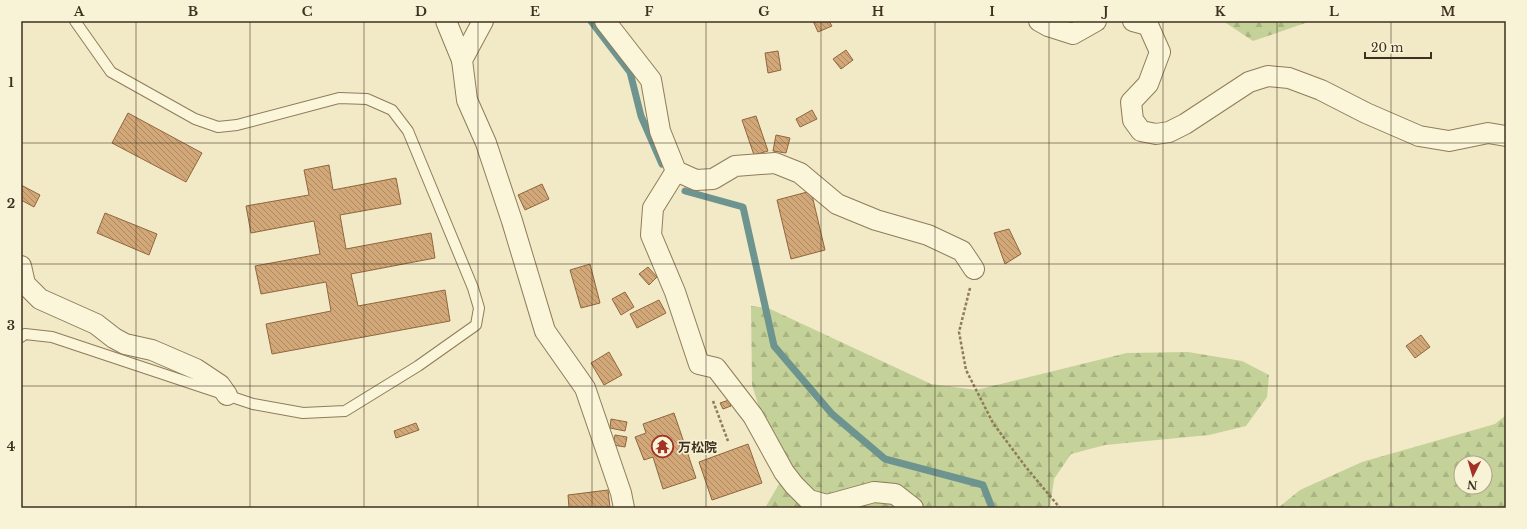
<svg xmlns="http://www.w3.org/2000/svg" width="1527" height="529" font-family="'Libre Baskerville','Noto Sans JP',serif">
<defs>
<pattern id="forest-firs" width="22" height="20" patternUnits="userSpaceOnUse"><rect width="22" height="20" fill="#c4d198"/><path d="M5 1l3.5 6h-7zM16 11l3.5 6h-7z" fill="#a9b483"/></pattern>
<pattern id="building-back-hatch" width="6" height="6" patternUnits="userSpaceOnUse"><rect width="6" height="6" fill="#d2a879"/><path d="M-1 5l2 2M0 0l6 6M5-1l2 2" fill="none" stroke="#ac8963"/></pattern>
</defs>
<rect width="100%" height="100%" fill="#f2e9c6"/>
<g fill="url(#forest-firs)" fill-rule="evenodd">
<polygon points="1223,21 1311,21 1253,41"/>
<polygon points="751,306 768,308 931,384 976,390 1127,353 1188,352 1242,361 1269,375 1267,397 1246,426 1209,435 1105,445 1071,454 1054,479 1050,508 765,508 782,479 752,385"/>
<path d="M1506,415V508H1278L1300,490L1362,462L1495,424ZM1461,463H1485V487H1461Z"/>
</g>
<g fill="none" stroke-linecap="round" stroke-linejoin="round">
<g stroke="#6d948f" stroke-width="7">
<polyline points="591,21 630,72 641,116 662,164"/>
<polyline points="685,191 743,207 774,346 832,414 885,459 983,485 992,508"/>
</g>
</g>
<g fill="url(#building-back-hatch)" stroke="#90673e">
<polygon points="813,21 829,21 832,26 818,32"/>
<polygon points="846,50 853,60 841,69 833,59"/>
<polygon points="778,51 781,70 768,73 765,53"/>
<polygon points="812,110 817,119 800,127 796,119"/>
<polygon points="128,113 202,153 186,182 112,143"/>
<polygon points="756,116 768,151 754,155 742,120"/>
<polygon points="776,135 790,138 786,153 773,151"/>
<polygon points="329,165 333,190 396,178 401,204 340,215 346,249 431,233 435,258 351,274 358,306 445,290 450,321 272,354 266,324 331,311 326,282 261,294 255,266 320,254 314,221 251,233 246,206 309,195 304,170"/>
<polygon points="542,184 549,199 525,210 518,195"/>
<polygon points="21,185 40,195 34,207 21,200"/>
<polygon points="811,191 825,250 791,259 777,200"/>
<polygon points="105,213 157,234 149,255 97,233"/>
<polygon points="1009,229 1021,254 1005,264 994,233"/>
<polygon points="590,264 600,303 581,308 570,270"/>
<polygon points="648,267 657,277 649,285 639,274"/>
<polygon points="625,292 634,307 621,315 612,299"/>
<polygon points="659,300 666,313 637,328 630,314"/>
<polygon points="1421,335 1430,347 1415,358 1406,346"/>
<polygon points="609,352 622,375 604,385 591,363"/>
<polygon points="729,400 731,406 723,409 720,403"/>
<polygon points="674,413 696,478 663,489 653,457 644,460 635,437 646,433 643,424"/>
<polygon points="611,419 627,422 625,431 610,428"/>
<polygon points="416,423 419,430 396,438 394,431"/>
<polygon points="615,435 627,437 625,447 613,445"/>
<polygon points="748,444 762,483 712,500 699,462"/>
<polygon points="608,490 610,508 569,508 568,495"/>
</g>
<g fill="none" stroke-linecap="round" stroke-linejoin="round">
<defs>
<polyline id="service" points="21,337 25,334 52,337 253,404 303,413 345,411 418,366 476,325 479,308 473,288 408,131 392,110 367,99 339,98 237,125 218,127 195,119 111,72 75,21"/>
<g id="minor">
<polyline points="446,21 462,60"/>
<polyline points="483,21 462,60 467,100 486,143 512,221 545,331 585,388 621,493 624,508"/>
<polyline points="605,21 651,80 660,131 676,171 696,180 713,179 735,166 775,163 800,173 837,204 876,220 928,235 962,251 974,269"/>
<polyline points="1039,21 1048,26 1073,34 1096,21"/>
<polyline points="1133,21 1148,25 1160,52 1148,84 1131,102 1133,120 1141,131 1156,134 1169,132 1185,124 1249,82 1268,76 1289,78 1321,90 1366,113 1419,136 1449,141 1488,133 1506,136"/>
<polyline points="676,171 653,208 651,235 675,292 699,364 716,368 753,416 784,472 794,485 809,500 827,505 874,492 895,494 913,508"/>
<polyline points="21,266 25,284 40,299 96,324 114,338 125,344 152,350 196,369 220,385 227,395"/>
</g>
</defs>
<use href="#service" stroke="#8f7c5a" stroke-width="12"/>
<use href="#minor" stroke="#8f7c5a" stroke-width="22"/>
<g stroke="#8f7c5a" stroke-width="2.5" stroke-dasharray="3 2" stroke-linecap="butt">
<polyline points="970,288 959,332 966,370 993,423 1025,466 1060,508"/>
<polyline points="713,401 728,441"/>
</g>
<use href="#service" stroke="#fbf5da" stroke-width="10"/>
<use href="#minor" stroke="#fbf5da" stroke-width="20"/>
</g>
<path fill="none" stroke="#3e311f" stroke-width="1" stroke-opacity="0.55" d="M136,21V508M250,21V508M364,21V508M478,21V508M592,21V508M706,21V508M821,21V508M935,21V508M1049,21V508M1163,21V508M1277,21V508M1391,21V508M21,143H1506M21,264H1506M21,386H1506"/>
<defs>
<symbol id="temple-ring" viewBox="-11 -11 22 22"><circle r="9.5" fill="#f8f2d6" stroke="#a23225" stroke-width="1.5"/><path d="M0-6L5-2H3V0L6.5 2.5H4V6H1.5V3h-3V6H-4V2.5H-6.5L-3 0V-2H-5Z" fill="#a23225"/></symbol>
</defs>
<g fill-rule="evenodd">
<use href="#temple-ring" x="650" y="434" width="25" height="25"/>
</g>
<g text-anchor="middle" stroke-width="3" stroke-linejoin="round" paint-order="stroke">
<g font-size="13" font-weight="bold" fill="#3e311f" stroke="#f8f2d6" text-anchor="start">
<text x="678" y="452">万松院</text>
</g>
</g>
<rect width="1527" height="529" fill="none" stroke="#f8f2d6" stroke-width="44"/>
<g transform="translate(1473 475) rotate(185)"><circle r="19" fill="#f8f2d6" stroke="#aea58d"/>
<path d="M0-3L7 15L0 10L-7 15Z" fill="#a23225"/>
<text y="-6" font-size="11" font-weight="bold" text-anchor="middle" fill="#3e311f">N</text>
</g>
<path d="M1365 52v6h66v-6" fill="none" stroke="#3e311f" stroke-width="2"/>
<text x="1371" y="52" font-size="12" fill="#3e311f" stroke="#f8f2d6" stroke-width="3" paint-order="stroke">20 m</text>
<rect x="22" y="22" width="1483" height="485" fill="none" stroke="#3e311f" stroke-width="1.5"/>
<g font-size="13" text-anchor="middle" font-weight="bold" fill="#3e311f">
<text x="79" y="16">A</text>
<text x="193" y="16">B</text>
<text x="307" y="16">C</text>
<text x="421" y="16">D</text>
<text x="535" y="16">E</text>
<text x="649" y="16">F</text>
<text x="764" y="16">G</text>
<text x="878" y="16">H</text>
<text x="992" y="16">I</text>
<text x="1106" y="16">J</text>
<text x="1220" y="16">K</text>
<text x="1334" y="16">L</text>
<text x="1448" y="16">M</text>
<text x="11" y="87">1</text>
<text x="11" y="208">2</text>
<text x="11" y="330">3</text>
<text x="11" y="451">4</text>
</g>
</svg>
